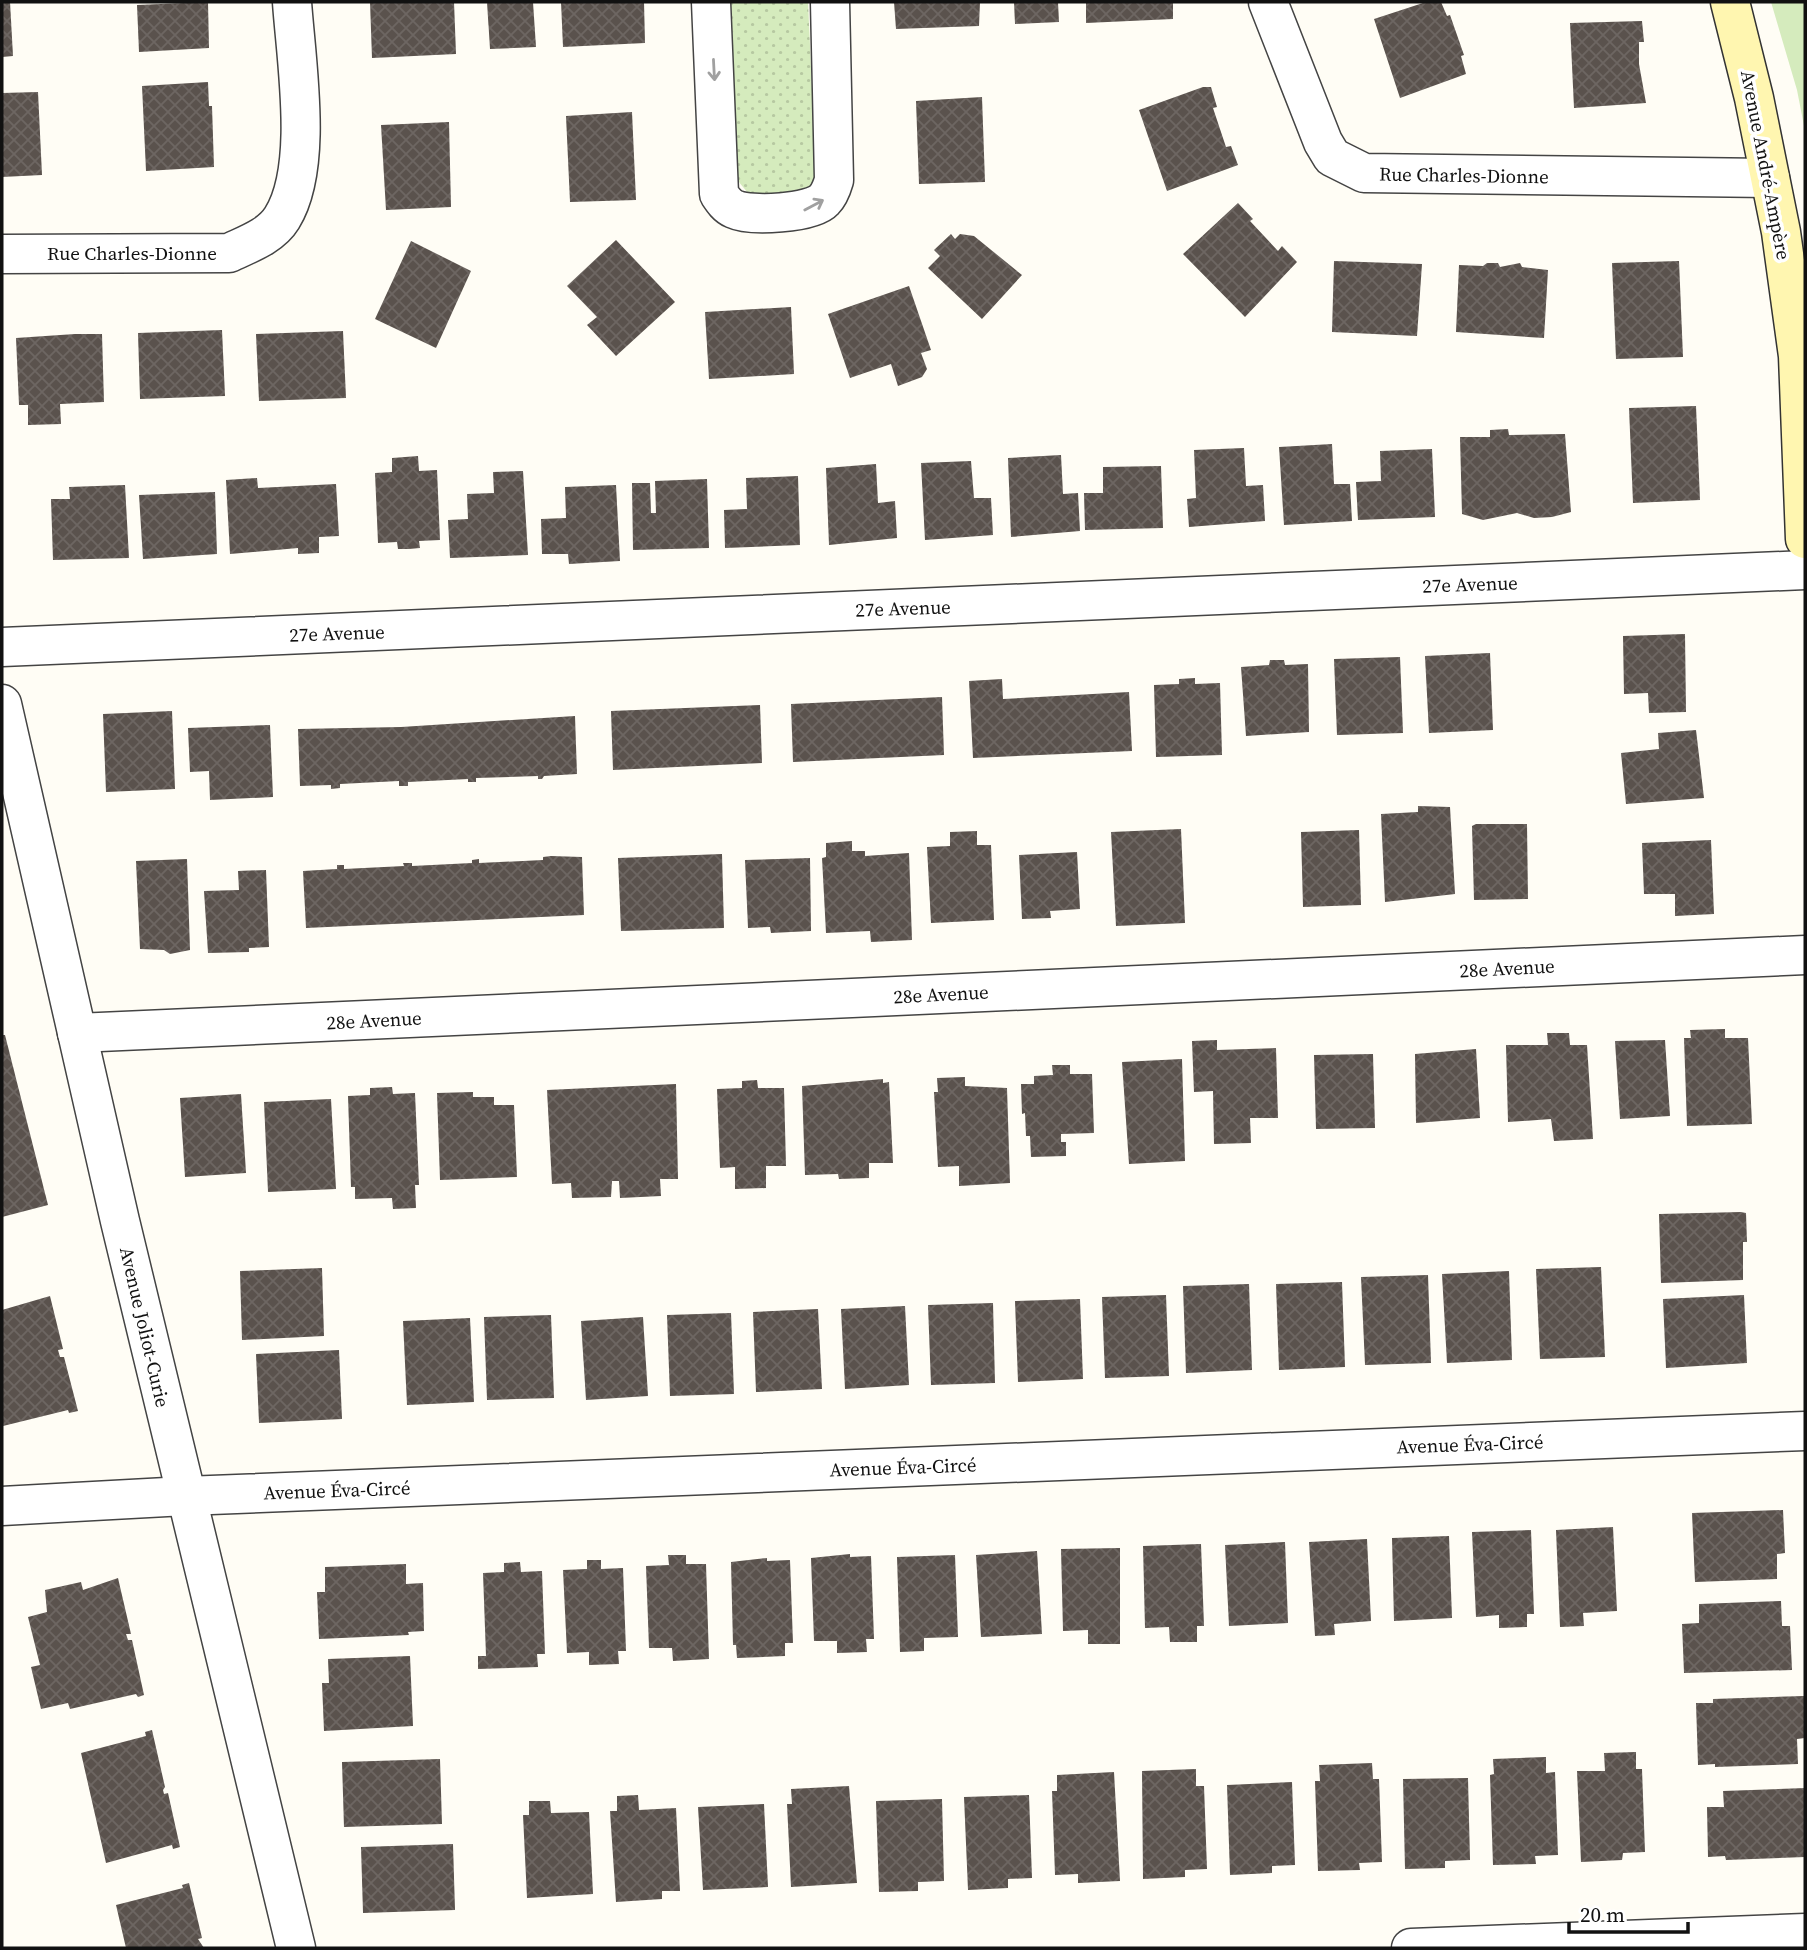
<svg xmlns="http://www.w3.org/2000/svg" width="1807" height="1950" font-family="'Source Serif 4',serif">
<defs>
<pattern id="grass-dots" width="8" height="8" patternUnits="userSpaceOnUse" patternTransform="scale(1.75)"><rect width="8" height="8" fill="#d5ebbd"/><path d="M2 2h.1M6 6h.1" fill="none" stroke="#b6c8a1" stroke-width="1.8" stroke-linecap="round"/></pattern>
<pattern id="building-cross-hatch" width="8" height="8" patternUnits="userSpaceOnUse" patternTransform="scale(1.75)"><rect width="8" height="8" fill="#5a524d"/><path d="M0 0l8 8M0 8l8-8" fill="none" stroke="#6d6662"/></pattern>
</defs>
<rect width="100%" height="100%" fill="#fffdf5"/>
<polygon fill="url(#grass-dots)" points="731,2 808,2 816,177 809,191 754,195 748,193 738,181"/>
<polygon fill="#d5ebbd" points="1771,2 1805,2 1805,131 1797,90"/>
<g fill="url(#building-cross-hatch)">
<polygon points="2,2 10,2 13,56 2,57"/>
<polygon points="208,2 209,48 139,52 137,5"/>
<polygon points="370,2 454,2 456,54 372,58"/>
<polygon points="487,2 533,2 536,47 490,49"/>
<polygon points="561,2 644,2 645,43 563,47"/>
<polygon points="894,2 980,2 979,26 896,29"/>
<polygon points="1014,2 1058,2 1059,22 1015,24"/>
<polygon points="1086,2 1173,2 1173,19 1086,23"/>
<polygon points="1426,2 1441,2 1447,16 1450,15 1464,55 1461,56 1466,74 1400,98 1374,19"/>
<polygon points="1642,21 1644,42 1639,42 1639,64 1646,103 1574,108 1570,23"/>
<polygon points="208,82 209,106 212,106 214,167 146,171 142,86"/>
<polygon points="1203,87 1211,87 1217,107 1213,108 1226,147 1231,146 1238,165 1167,191 1139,110"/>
<polygon points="38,92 42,175 2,177 2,93"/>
<polygon points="982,97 985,182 919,184 916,101"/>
<polygon points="632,112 636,200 570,202 566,116"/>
<polygon points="449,122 451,207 386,210 381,125"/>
<polygon points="1238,203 1253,219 1250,221 1278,251 1282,246 1297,262 1245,317 1183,254"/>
<polygon points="951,234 955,239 960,234 974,236 1022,275 982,319 928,268 940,256 934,250"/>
<polygon points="616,240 675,302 616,356 587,325 597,317 567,286"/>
<polygon points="411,241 471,271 436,348 375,319"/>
<polygon points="1334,261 1422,264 1417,336 1332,332"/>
<polygon points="1679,261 1683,357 1616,359 1612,263"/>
<polygon points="1487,263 1498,263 1500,267 1520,263 1522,267 1548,270 1544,338 1456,332 1459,265 1483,266"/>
<polygon points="909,286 931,350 921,353 927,369 922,377 898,386 891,364 850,378 828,314"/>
<polygon points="791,307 794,374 709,379 705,312"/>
<polygon points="222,330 225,396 140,399 138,333"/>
<polygon points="343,331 346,398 259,401 256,334"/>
<polygon points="75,334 102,334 104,402 60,404 61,424 28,425 28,405 19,405 16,338"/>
<polygon points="1696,406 1700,500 1633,503 1629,408"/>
<polygon points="1508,429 1509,435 1565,434 1571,512 1552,517 1534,518 1517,513 1483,520 1462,514 1460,437 1490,437 1490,430"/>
<polygon points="1332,444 1334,484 1350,484 1352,521 1284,525 1279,447"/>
<polygon points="1244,448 1246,486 1263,485 1265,521 1189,527 1187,499 1196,498 1194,450"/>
<polygon points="1432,449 1435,517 1358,520 1356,482 1381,481 1380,451"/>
<polygon points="1061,455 1063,494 1078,493 1080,531 1011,537 1008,458"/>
<polygon points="418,456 419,471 437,470 440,540 419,541 420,548 409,549 398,549 397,542 378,543 375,473 392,472 392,458"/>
<polygon points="971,461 974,498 991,498 993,535 925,540 921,463"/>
<polygon points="876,464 878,503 895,501 897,538 829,545 826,468"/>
<polygon points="1161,466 1163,528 1085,530 1084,493 1103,493 1103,467"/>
<polygon points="523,471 528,555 450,558 448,520 468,519 467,494 494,493 493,472"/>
<polygon points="798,476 800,545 725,548 724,510 747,509 746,478"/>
<polygon points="257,478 258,488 336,484 339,536 319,537 319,553 298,554 298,548 230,554 226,480"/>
<polygon points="707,479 709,548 633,550 632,483 650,483 651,513 656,513 655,481"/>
<polygon points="125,485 129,558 53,560 51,499 70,499 69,487"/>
<polygon points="616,485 620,561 569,564 568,554 542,554 541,519 566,518 565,487"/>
<polygon points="215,492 217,554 143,559 139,495"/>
<polygon points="1685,634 1686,712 1649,713 1648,693 1624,694 1623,636"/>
<polygon points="1490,653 1493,730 1429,733 1425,656"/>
<polygon points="1400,657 1403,733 1337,735 1334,659"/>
<polygon points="1270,660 1284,660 1285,665 1308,664 1309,732 1246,736 1241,667 1269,665"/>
<polygon points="1195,678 1195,684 1220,683 1222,755 1156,757 1154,685 1179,684 1179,679"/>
<polygon points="1002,679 1003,699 1129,692 1132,751 973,758 969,681"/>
<polygon points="942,697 944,755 793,762 791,704"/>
<polygon points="760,705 762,763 613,770 611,711"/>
<polygon points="172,711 175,789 106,792 103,714"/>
<polygon points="575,716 577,774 544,776 542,779 538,779 538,776 476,778 476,782 468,782 468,779 408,782 408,786 399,786 399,781 340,784 340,788 331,789 331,785 300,786 298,729 401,727"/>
<polygon points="270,725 273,797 210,800 209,771 190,772 188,728"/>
<polygon points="1696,730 1704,798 1626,804 1621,753 1659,749 1658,733"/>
<polygon points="1418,806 1450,807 1455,894 1385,902 1381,814 1418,812"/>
<polygon points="1476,824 1527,824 1528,899 1474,900 1472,826"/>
<polygon points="1181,829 1185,923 1116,926 1111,832"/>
<polygon points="1359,830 1361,905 1303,907 1301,832"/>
<polygon points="977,831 977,845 991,845 994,920 931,923 927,847 950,846 950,832"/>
<polygon points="1711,840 1714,914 1675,916 1675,894 1644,894 1642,843"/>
<polygon points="852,841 852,851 865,851 865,856 909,853 912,940 871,942 870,931 826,933 822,858 826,857 826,843"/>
<polygon points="1077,852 1080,909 1050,911 1051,918 1022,919 1019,855"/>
<polygon points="722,854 724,928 621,931 618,858"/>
<polygon points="551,856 582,857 584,915 306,928 303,871 337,869 337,865 344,865 344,869 404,866 403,863 412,863 412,866 472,863 472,860 479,859 479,863 543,860 543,857"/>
<polygon points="810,858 811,931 771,933 770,927 748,928 745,860"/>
<polygon points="187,859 190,950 170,954 164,950 140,949 136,861"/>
<polygon points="266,870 269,947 249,948 249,952 208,953 204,891 239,890 238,871"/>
<polygon points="1725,1029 1725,1038 1748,1038 1752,1124 1687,1126 1684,1038 1691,1038 1690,1030"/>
<polygon points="1547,1033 1569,1033 1570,1045 1587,1045 1593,1139 1554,1141 1551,1119 1508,1122 1506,1045 1548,1045"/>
<polygon points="2,1035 5,1035 48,1205 2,1217"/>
<polygon points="1217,1040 1217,1050 1276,1048 1278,1118 1250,1118 1251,1143 1214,1144 1213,1091 1194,1092 1192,1041"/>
<polygon points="1665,1040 1670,1116 1620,1119 1615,1041"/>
<polygon points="1476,1049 1480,1118 1416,1123 1415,1054"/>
<polygon points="1373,1054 1375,1128 1316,1129 1314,1055"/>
<polygon points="1182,1059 1185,1161 1129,1164 1122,1062"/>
<polygon points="1052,1065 1070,1065 1070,1074 1092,1074 1094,1133 1061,1134 1061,1142 1066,1142 1066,1156 1031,1157 1030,1136 1026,1136 1025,1113 1022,1114 1021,1084 1034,1084 1034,1076 1053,1075"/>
<polygon points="965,1077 965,1086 1007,1088 1010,1183 959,1186 959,1166 938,1167 934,1092 938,1092 937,1078"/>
<polygon points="883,1079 883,1083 889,1082 893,1163 869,1163 869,1178 839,1179 838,1174 805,1175 802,1086"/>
<polygon points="757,1080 758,1088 784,1088 786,1166 766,1166 766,1188 735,1189 735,1167 720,1168 717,1089 742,1088 742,1081"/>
<polygon points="676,1084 678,1179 660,1179 661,1196 620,1198 619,1181 612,1181 611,1197 572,1198 571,1183 552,1184 547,1090"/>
<polygon points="392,1087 393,1094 415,1093 419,1185 415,1185 416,1208 393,1209 392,1198 355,1199 355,1187 351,1187 348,1096 370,1095 370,1088"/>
<polygon points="473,1092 473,1097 494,1097 494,1105 514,1105 517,1177 440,1180 437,1093"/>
<polygon points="241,1094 246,1173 185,1177 180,1098"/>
<polygon points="331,1099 336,1189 268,1192 264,1102"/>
<polygon points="1741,1212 1746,1213 1747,1242 1743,1242 1743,1280 1661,1283 1659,1214"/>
<polygon points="1601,1267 1605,1357 1540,1359 1536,1269"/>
<polygon points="322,1268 324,1336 242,1340 240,1271"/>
<polygon points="1509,1271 1512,1360 1447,1363 1442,1274"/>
<polygon points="1428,1275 1431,1363 1365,1365 1361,1277"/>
<polygon points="1342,1282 1345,1367 1279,1370 1276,1284"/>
<polygon points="1249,1284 1252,1370 1186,1373 1183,1286"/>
<polygon points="1166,1295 1169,1376 1105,1378 1102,1297"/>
<polygon points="1744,1295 1747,1363 1666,1368 1663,1299"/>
<polygon points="50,1296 63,1349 58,1350 60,1357 64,1357 78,1411 69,1413 68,1410 3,1426 2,1310"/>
<polygon points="1080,1299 1083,1379 1018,1382 1015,1301"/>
<polygon points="993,1303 995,1383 931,1385 928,1305"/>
<polygon points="905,1306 909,1385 845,1389 841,1309"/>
<polygon points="818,1309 822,1389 756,1392 753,1312"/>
<polygon points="731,1313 734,1394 670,1396 667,1315"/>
<polygon points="551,1315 554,1398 487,1400 484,1317"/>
<polygon points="643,1317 648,1396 586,1400 581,1321"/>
<polygon points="470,1318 474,1402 407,1405 403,1321"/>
<polygon points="339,1350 342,1419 259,1423 256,1354"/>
<polygon points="1783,1510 1785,1553 1777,1554 1777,1579 1695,1582 1692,1513"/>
<polygon points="1613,1527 1617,1611 1583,1613 1584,1626 1560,1627 1556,1530"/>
<polygon points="1531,1530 1534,1614 1527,1614 1527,1627 1499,1628 1499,1615 1476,1617 1472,1532"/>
<polygon points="1449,1536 1452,1618 1394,1621 1392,1538"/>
<polygon points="1367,1539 1371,1621 1334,1624 1335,1635 1315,1636 1309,1542"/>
<polygon points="1285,1542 1288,1623 1229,1626 1225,1545"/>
<polygon points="1201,1544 1204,1626 1197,1626 1197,1642 1170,1642 1169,1627 1145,1628 1143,1546"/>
<polygon points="1120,1548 1120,1644 1088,1644 1088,1630 1063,1631 1061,1549"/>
<polygon points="1037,1551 1042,1634 981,1637 976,1555"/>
<polygon points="850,1554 850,1557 871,1556 874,1639 866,1639 867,1652 837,1653 837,1641 814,1641 811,1558"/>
<polygon points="668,1555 686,1555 686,1564 706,1564 709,1659 673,1661 672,1648 649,1648 646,1566 669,1565"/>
<polygon points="955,1555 958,1637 924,1638 924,1651 900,1652 897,1557"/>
<polygon points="767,1558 767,1561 790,1560 793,1643 785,1643 785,1656 737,1658 736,1645 733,1645 731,1562"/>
<polygon points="587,1560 601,1560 601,1569 623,1568 626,1651 618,1651 619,1664 589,1665 589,1652 567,1653 563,1570 587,1569"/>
<polygon points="520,1562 521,1572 542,1571 545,1654 537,1654 538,1667 478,1669 478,1656 486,1656 483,1573 504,1572 504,1563"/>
<polygon points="406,1564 406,1584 423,1583 424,1631 408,1632 409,1635 319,1639 317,1592 325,1592 325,1567"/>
<polygon points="118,1578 131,1634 126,1634 128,1640 132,1640 144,1695 138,1697 136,1694 70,1709 68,1703 41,1709 31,1667 40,1665 28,1617 47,1612 45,1590 81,1582 83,1590"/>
<polygon points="1781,1601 1782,1626 1790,1626 1792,1670 1684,1673 1682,1624 1699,1623 1699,1604"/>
<polygon points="410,1656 413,1726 324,1731 322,1683 329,1683 328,1659"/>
<polygon points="1804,1696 1805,1738 1797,1739 1798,1764 1715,1767 1715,1764 1698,1765 1696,1703 1713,1703 1713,1699"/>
<polygon points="152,1730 165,1787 163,1790 164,1794 168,1793 180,1847 173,1849 172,1845 106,1863 81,1753 146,1736 145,1732"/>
<polygon points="1636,1752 1636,1769 1642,1769 1645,1852 1623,1853 1622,1860 1581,1862 1577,1771 1605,1771 1604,1753"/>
<polygon points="1546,1757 1546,1773 1555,1772 1558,1855 1535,1856 1536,1864 1493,1865 1490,1775 1494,1774 1493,1759"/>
<polygon points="440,1759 442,1824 344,1827 342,1762"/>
<polygon points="1372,1763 1373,1779 1379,1779 1382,1862 1359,1863 1360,1870 1318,1871 1315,1781 1320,1781 1319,1765"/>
<polygon points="1196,1769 1196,1786 1204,1786 1207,1869 1185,1870 1185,1877 1143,1879 1142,1771"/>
<polygon points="1114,1772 1120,1881 1078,1883 1078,1874 1055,1875 1052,1791 1057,1791 1057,1775"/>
<polygon points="1468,1778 1470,1860 1445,1861 1445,1868 1405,1869 1403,1779"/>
<polygon points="1292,1782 1295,1865 1272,1866 1272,1873 1230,1875 1227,1785"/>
<polygon points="849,1786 857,1883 791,1887 787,1804 792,1804 791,1789"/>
<polygon points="1805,1788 1805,1857 1726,1860 1725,1856 1708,1857 1707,1807 1724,1807 1723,1791"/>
<polygon points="638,1795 639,1810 676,1808 680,1891 662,1891 662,1899 616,1902 610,1811 617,1811 617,1796"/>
<polygon points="1029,1795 1032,1878 1008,1879 1008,1888 968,1890 964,1797"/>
<polygon points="942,1799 944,1881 918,1882 918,1891 879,1892 876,1801"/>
<polygon points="529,1801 550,1801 551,1813 589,1812 593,1894 527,1898 523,1815 529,1815"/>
<polygon points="764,1804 768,1887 703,1890 698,1807"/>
<polygon points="453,1844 455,1910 363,1913 361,1847"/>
<polygon points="189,1883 202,1938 198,1939 204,1948 126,1948 116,1905 183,1888 182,1885"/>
</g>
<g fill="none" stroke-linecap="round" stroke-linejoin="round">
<defs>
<g id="street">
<path d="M711,2L719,194C723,200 727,206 734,209C751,217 812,213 824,200C829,195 832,187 834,180L830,2"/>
<polyline points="1268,2 1323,142 1332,157 1364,173 1770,178"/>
<path d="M2,254L229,253C248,244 271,236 282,218C314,167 296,61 292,2"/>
<polyline points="2,647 1805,570"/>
<polyline points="2,704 120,1221 296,1948"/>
<polyline points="77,1033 1805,955"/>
<polyline points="2,1506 185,1496 1805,1431"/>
<polyline points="1411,1948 1805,1933"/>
</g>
<polyline id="secondary" points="1730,2 1754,98 1781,232 1798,356 1805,539"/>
</defs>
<use href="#street" stroke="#444" stroke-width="41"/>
<use href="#secondary" stroke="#333" stroke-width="41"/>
<use href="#street" stroke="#fff" stroke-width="38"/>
<use href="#secondary" stroke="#fff6b0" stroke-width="38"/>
</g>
<defs><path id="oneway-shaft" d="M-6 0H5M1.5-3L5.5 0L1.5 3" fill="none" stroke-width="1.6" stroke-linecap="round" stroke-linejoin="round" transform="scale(1.75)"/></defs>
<g stroke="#a0a0a0">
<use href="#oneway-shaft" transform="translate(714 70) rotate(87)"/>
<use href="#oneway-shaft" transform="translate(814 205) rotate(-28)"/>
</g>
<g text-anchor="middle" stroke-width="7" stroke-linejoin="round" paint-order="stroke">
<g font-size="19" fill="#111" stroke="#fff">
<text transform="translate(1766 165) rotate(79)" y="7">Avenue André-Ampère</text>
<text transform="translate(1464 175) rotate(1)" y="7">Rue Charles-Dionne</text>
<text x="132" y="260">Rue Charles-Dionne</text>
<text transform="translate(1470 584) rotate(-2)" y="7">27e Avenue</text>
<text transform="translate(903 608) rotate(-2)" y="7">27e Avenue</text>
<text transform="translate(337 633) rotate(-2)" y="7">27e Avenue</text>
<text transform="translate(1507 968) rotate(-3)" y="7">28e Avenue</text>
<text transform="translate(941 994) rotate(-3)" y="7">28e Avenue</text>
<text transform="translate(374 1020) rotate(-3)" y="7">28e Avenue</text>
<text transform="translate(145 1327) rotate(77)" y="7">Avenue Joliot-Curie</text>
<text transform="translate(1470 1444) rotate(-2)" y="7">Avenue Éva-Circé</text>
<text transform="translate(903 1467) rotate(-2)" y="7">Avenue Éva-Circé</text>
<text transform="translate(337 1490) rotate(-2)" y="7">Avenue Éva-Circé</text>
</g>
</g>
<rect width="1807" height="1950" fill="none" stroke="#111111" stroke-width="7"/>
<path d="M1569 1922v10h119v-10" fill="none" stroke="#111111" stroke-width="3.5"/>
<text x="1580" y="1922" font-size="21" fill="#111111" stroke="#ffffff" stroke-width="5" paint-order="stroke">20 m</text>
</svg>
